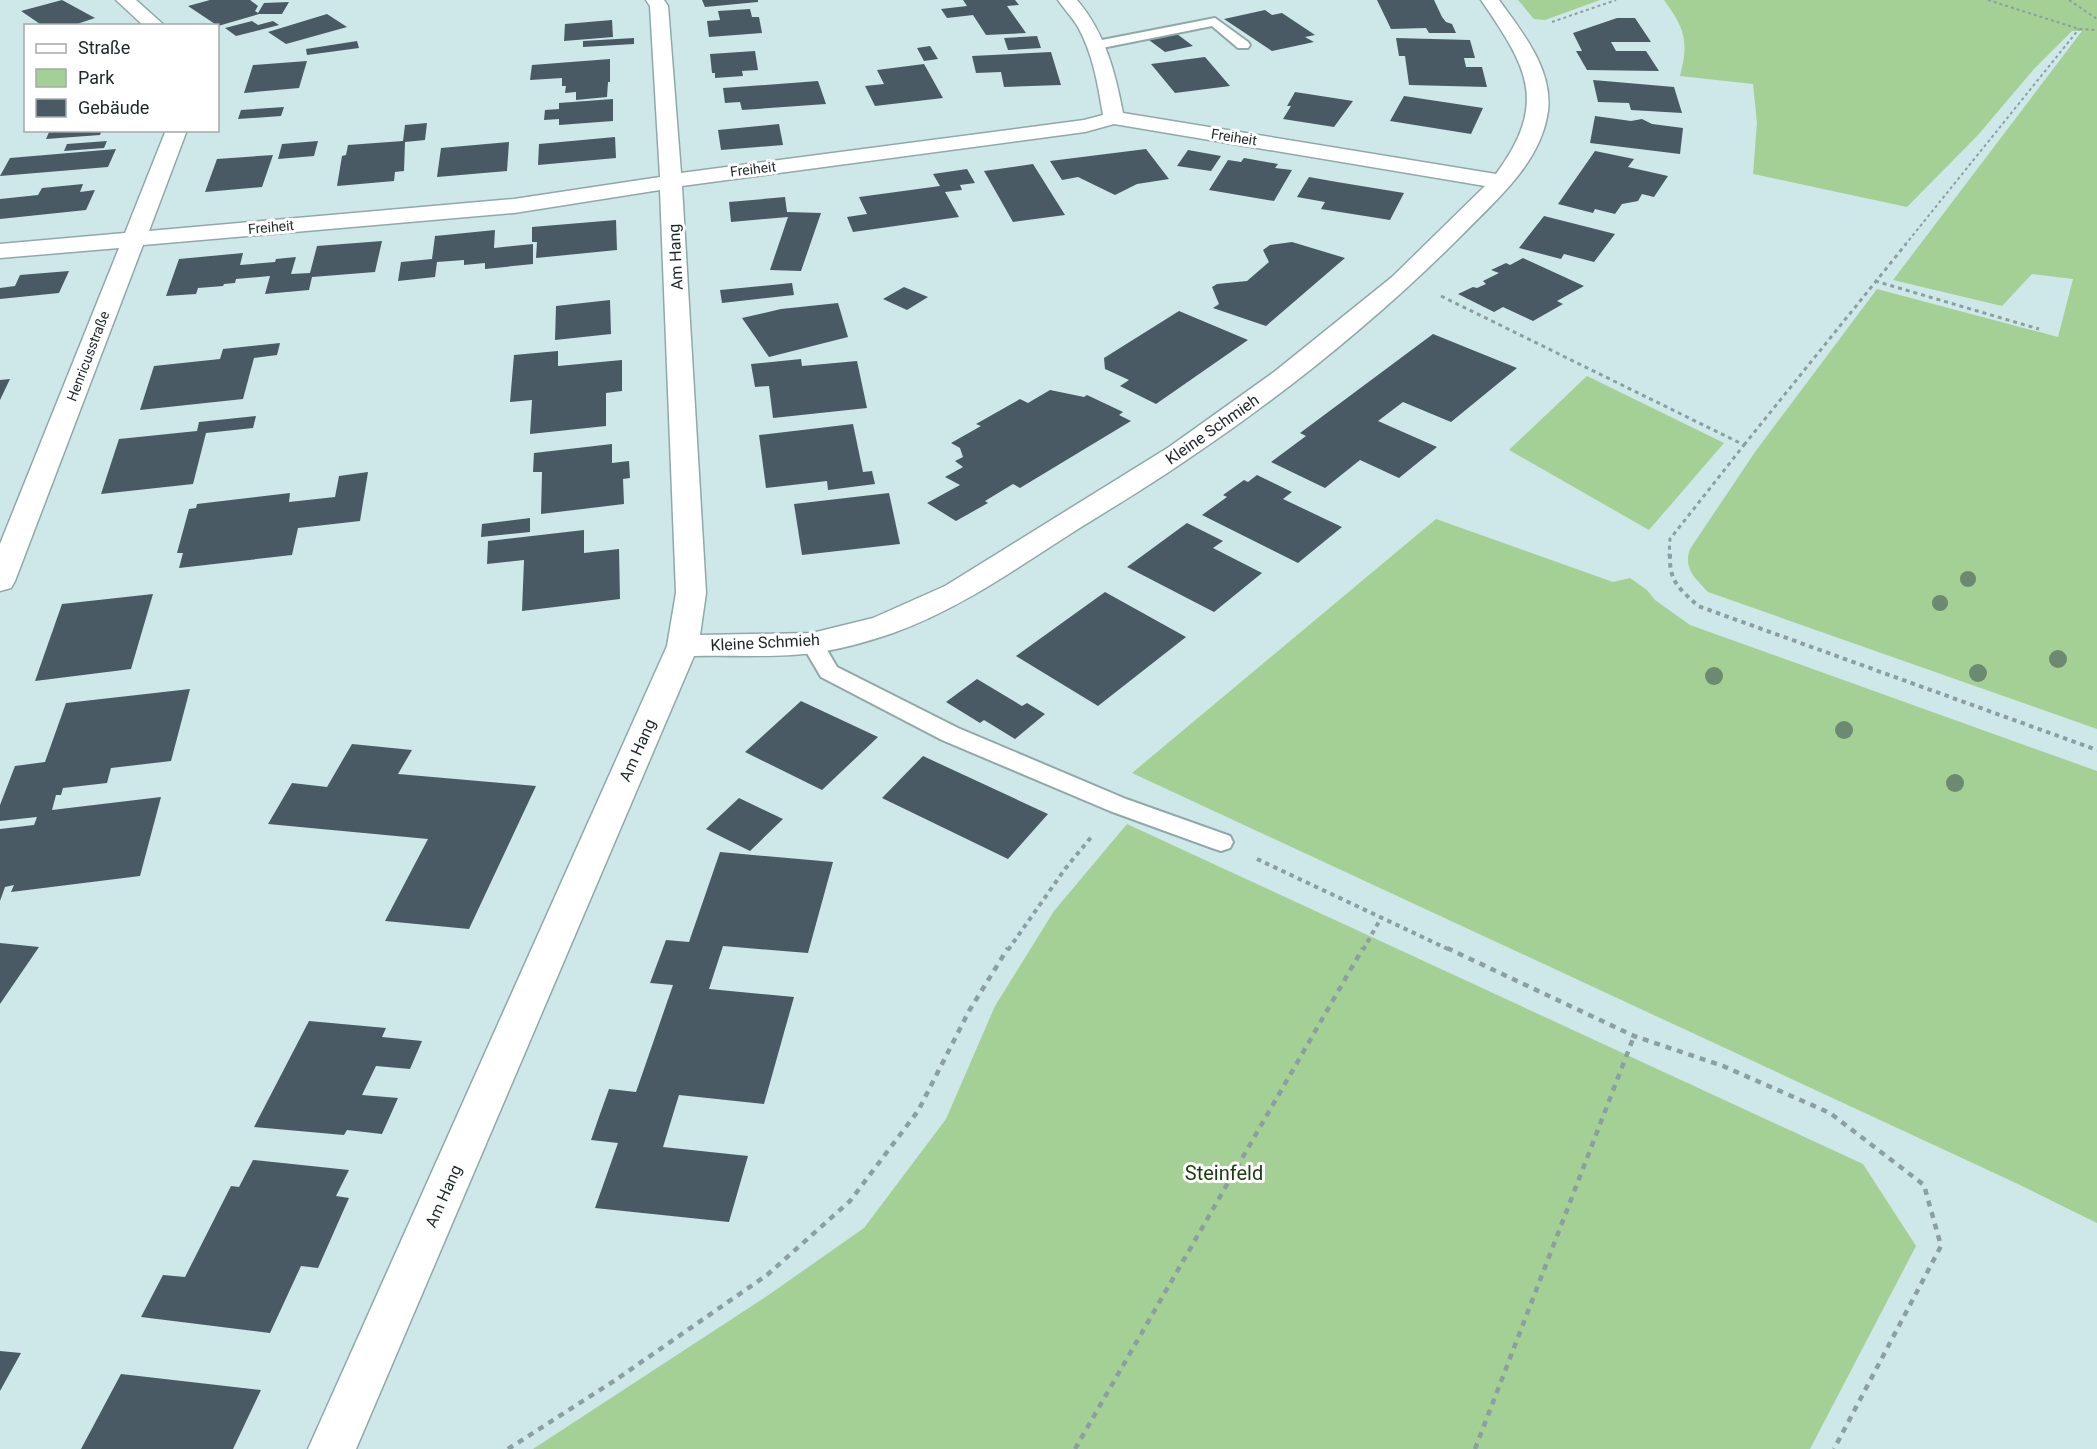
<svg xmlns="http://www.w3.org/2000/svg" width="2097" height="1449" font-family="Roboto,sans-serif">
<rect width="100%" height="100%" fill="#cee7e9"/>
<g fill="#a4d095">
<polygon points="1518,0 1600,0 1545,20 1534,19"/>
<path d="M1664,0H2097V729L1708,592C1695,578 1683,569 1690,549L1755,452L1877,289L2058,337L2073,279L2032,274L2002,306L1893,280L2082,31H2072L2034,69L1978,135L1907,207L1753,174L1757,123L1753,84L1680,76C1689,41 1685,29 1664,0Z"/>
<polygon points="1587,376 1724,443 1649,530 1509,450"/>
<polygon points="1436,519 1613,582 1630,578 1647,590 1655,600 1690,625 2097,771 2097,1223 2018,1184 1132,773"/>
<polygon points="1127,824 1863,1164 1916,1246 1810,1449 533,1449 767,1296 864,1228 946,1119 995,1006 1054,911"/>
</g>
<g fill="#495a64">
<polygon points="62,0 95,18 71,26 43,26 21,11"/>
<polygon points="210,0 250,0 258,6 255,11 258,13 264,3 289,2 282,14 259,14 218,26 188,6"/>
<polygon points="702,0 758,0 758,2 705,7"/>
<polygon points="963,0 1015,0 1019,5 1007,6 1026,33 986,35 973,15 947,18 941,9 967,6"/>
<polygon points="1377,0 1434,0 1442,17 1446,22 1452,24 1456,33 1429,33 1426,28 1391,29"/>
<polygon points="750,9 752,17 759,17 762,33 709,37 707,21 720,20 718,11"/>
<polygon points="1265,10 1272,15 1282,13 1315,35 1305,37 1314,42 1272,51 1224,19"/>
<polygon points="327,14 347,27 286,44 268,32"/>
<polygon points="1617,18 1635,18 1651,42 1611,42 1616,51 1646,51 1659,71 1587,70 1576,51 1582,51 1573,33"/>
<polygon points="612,20 613,37 564,41 565,24"/>
<polygon points="252,21 258,25 273,21 279,25 236,36 225,28"/>
<polygon points="1177,34 1193,46 1165,52 1149,40"/>
<polygon points="1037,36 1041,48 1008,50 1004,38"/>
<polygon points="634,38 634,44 583,47 583,41"/>
<polygon points="1396,38 1470,40 1475,58 1464,58 1466,67 1482,67 1487,87 1409,85 1405,56 1399,56"/>
<polygon points="357,41 359,48 307,55 306,49"/>
<polygon points="930,46 938,59 924,61 917,48"/>
<polygon points="755,51 758,70 742,71 743,76 715,78 715,73 712,73 710,54"/>
<polygon points="1051,52 1061,85 1004,87 1001,72 976,73 972,56"/>
<polygon points="1205,57 1230,86 1175,93 1151,64"/>
<polygon points="610,59 610,82 608,82 607,97 576,100 576,92 565,93 566,86 562,86 562,78 530,80 532,65"/>
<polygon points="307,61 299,88 244,93 253,65"/>
<polygon points="924,64 943,98 875,106 865,86 884,84 877,70"/>
<polygon points="1593,80 1674,87 1682,113 1631,110 1629,103 1598,102"/>
<polygon points="818,81 826,104 742,110 740,102 725,103 723,88"/>
<polygon points="1295,92 1353,101 1334,127 1283,119 1291,106 1287,106"/>
<polygon points="1404,96 1483,108 1471,134 1390,121"/>
<polygon points="613,99 613,121 559,125 559,119 544,120 545,110 559,109 559,103"/>
<polygon points="284,107 281,116 238,119 241,110"/>
<polygon points="1595,116 1631,121 1642,119 1652,124 1683,128 1680,154 1590,143"/>
<polygon points="427,123 425,140 405,142 404,171 395,172 394,181 337,186 342,156 346,155 348,145 403,141 405,125"/>
<polygon points="779,124 783,145 721,150 718,130"/>
<polygon points="50,130 102,130 100,135 46,139"/>
<polygon points="615,137 616,158 538,165 539,144"/>
<polygon points="107,141 104,148 64,151 67,144"/>
<polygon points="318,141 314,156 278,159 282,144"/>
<polygon points="509,142 507,171 437,177 441,148"/>
<polygon points="116,149 108,167 0,176 10,158"/>
<polygon points="1146,149 1169,179 1137,184 1115,195 1078,177 1062,180 1050,161"/>
<polygon points="1188,150 1221,156 1211,171 1177,166"/>
<polygon points="1595,151 1634,159 1628,167 1668,176 1654,197 1642,194 1638,201 1622,204 1615,214 1595,209 1593,213 1558,204"/>
<polygon points="273,155 262,187 205,192 217,159"/>
<polygon points="1244,158 1278,164 1275,168 1292,170 1274,201 1209,190 1228,160 1241,162"/>
<polygon points="1033,164 1065,215 1013,222 984,171"/>
<polygon points="967,169 975,183 960,185 962,190 945,192 959,217 853,232 847,217 867,214 859,197 940,186 933,174"/>
<polygon points="1309,177 1337,182 1404,193 1390,220 1321,209 1325,202 1297,197"/>
<polygon points="83,184 80,192 95,190 86,210 0,219 0,199 38,195 42,188"/>
<polygon points="785,197 787,212 821,213 801,271 770,270 788,217 731,222 729,202"/>
<polygon points="1544,216 1615,234 1594,262 1564,254 1561,259 1519,248"/>
<polygon points="616,220 617,250 536,258 537,242 532,242 532,227"/>
<polygon points="495,230 494,248 533,244 533,264 485,269 485,263 464,265 464,260 437,262 435,277 398,281 401,262 432,259 435,236"/>
<polygon points="382,241 375,272 312,277 309,290 265,294 270,276 236,279 235,283 224,284 223,286 198,288 196,294 166,296 179,259 243,253 240,265 275,262 276,259 296,257 291,274 310,273 317,246"/>
<polygon points="1292,242 1345,258 1266,326 1213,308 1219,304 1212,287 1217,284 1247,281 1269,262 1263,250 1270,245"/>
<polygon points="1523,258 1584,286 1557,301 1563,304 1533,321 1503,307 1494,312 1458,294 1473,287 1477,288 1486,284 1483,281 1499,273 1491,270 1506,263 1510,265"/>
<polygon points="69,271 59,293 0,299 0,288 15,286 20,275"/>
<polygon points="792,283 794,295 722,303 720,290"/>
<polygon points="904,287 928,297 907,310 883,299"/>
<polygon points="610,300 611,334 555,340 556,306"/>
<polygon points="838,303 848,337 769,357 742,318 781,309"/>
<polygon points="1179,311 1248,340 1156,404 1120,386 1129,380 1105,369 1104,358"/>
<polygon points="1433,334 1517,368 1451,422 1403,402 1378,421 1437,447 1399,478 1360,460 1325,488 1271,462 1306,436 1300,433"/>
<polygon points="280,343 277,355 254,358 243,399 140,410 154,366 220,359 223,349"/>
<polygon points="558,351 558,366 622,360 622,391 606,393 606,426 530,434 532,400 510,402 514,355"/>
<polygon points="801,359 802,366 857,361 867,408 773,418 769,386 755,387 751,364"/>
<polygon points="10,379 0,400 0,380"/>
<polygon points="1050,390 1084,397 1087,395 1123,412 1119,415 1131,421 1020,488 1013,484 985,501 988,503 956,521 927,503 960,485 945,477 963,467 955,461 963,457 960,448 951,443 981,426 976,424 1020,399 1028,403"/>
<polygon points="256,416 253,428 206,433 193,484 101,494 119,439 197,431 199,422"/>
<polygon points="853,424 863,472 872,471 875,484 828,490 827,481 766,488 759,435"/>
<polygon points="612,444 612,463 629,461 630,478 623,479 624,504 541,514 542,472 533,472 534,453"/>
<polygon points="368,472 360,521 298,528 292,555 179,568 183,553 177,553 189,509 196,508 197,504 290,493 289,502 335,497 339,476"/>
<polygon points="1257,475 1292,492 1283,499 1342,527 1298,563 1202,515 1227,497 1223,495 1244,480 1248,482"/>
<polygon points="889,493 900,544 802,555 794,504"/>
<polygon points="530,518 530,532 481,537 482,524"/>
<polygon points="1187,523 1223,541 1213,548 1262,573 1214,612 1127,567"/>
<polygon points="584,530 584,553 619,549 620,599 522,611 524,560 487,564 488,541"/>
<polygon points="1105,592 1186,637 1098,706 1016,656"/>
<polygon points="153,594 131,669 35,681 62,604"/>
<polygon points="977,679 1022,706 1027,703 1045,714 1015,739 984,720 980,723 946,702"/>
<polygon points="190,689 171,761 111,768 107,783 63,788 61,795 56,795 52,810 161,797 140,876 11,892 14,885 5,887 0,901 0,829 34,825 37,817 0,821 0,805 15,766 45,762 66,703"/>
<polygon points="801,701 878,737 822,790 745,752"/>
<polygon points="352,744 412,750 398,774 536,786 469,929 385,921 428,839 268,824 292,783 327,787"/>
<polygon points="923,756 1048,814 1008,859 882,798"/>
<polygon points="739,798 783,819 750,851 706,829"/>
<polygon points="720,852 833,862 808,953 723,946 709,989 794,997 764,1104 679,1095 663,1147 748,1156 729,1222 595,1208 618,1143 591,1140 600,1114 609,1089 636,1092 673,985 650,983 666,940 689,942"/>
<polygon points="0,943 39,947 0,1004"/>
<polygon points="309,1021 386,1028 382,1037 422,1041 410,1069 376,1066 362,1095 398,1098 382,1134 347,1130 344,1135 254,1127"/>
<polygon points="253,1160 349,1170 336,1196 349,1198 318,1268 301,1266 270,1333 141,1317 163,1275 185,1277 231,1186 239,1187"/>
<polygon points="0,1351 21,1353 0,1391"/>
<polygon points="121,1374 261,1390 233,1449 81,1449"/>
</g>
<g fill="none" stroke-linecap="round" stroke-linejoin="round">
<defs>
<g id="service">
<polygon points="1215,18 1248,42 1250,45 1248,48 1238,48 1212,26 1097,49 1090,45 1097,41"/>
<polygon points="812,636 820,638 837,667 958,728 1126,799 1230,836 1233,842 1230,848 1221,851 1212,848 1110,811 942,740 821,677 801,643 804,638"/>
</g>
<g id="minor">
<polygon points="116,0 136,0 165,26 144,26"/>
<path d="M646,0H664L668,6L681,173L1084,120L1103,115C1098,85 1093,54 1078,27C1072,17 1064,9 1058,0H1077C1105,33 1115,71 1123,113L1496,174C1549,102 1527,67 1481,0H1499C1522,32 1553,69 1548,111C1541,163 1496,200 1462,235C1379,318 1285,394 1188,459C1152,484 1115,506 1078,529C1018,567 960,609 893,633C870,641 837,650 813,653C778,658 731,655 694,656L356,1449H308L667,646L676,593L660,190L514,213L143,245L15,581L11,588L0,591V544L119,248L0,258V244L125,233L166,130H187L149,231L514,199L660,177L650,6ZM1114,124L1485,186L1392,277L1274,372L1169,447L945,586L873,618L812,633L700,635L706,593L682,186L1085,132Z"/>
</g>
</defs>
<use href="#service" stroke="#91a8a9" stroke-width="4"/>
<use href="#minor" stroke="#91a8a9" stroke-width="3"/>
<g stroke="#8c9fa0" stroke-width="2" stroke-dasharray="3 3" stroke-linecap="butt">
<polyline points="1988,0 2079,29 2097,30"/>
<polyline points="2069,0 2097,19"/>
<polyline points="1552,22 1616,0"/>
<polyline points="1905,245 2079,29"/>
</g>
<g stroke="#8c9fa0" stroke-width="3" stroke-dasharray="4 4" stroke-linecap="butt">
<polyline points="1875,281 2039,329"/>
<polyline points="1441,296 1744,445 1670,539 1669,556"/>
<polyline points="1744,445 1906,244"/>
</g>
<g stroke="#8c9fa0" stroke-width="4" stroke-dasharray="4.5 4.5" stroke-linecap="butt">
<path d="M1670,554C1669,582 1679,588 1698,606L2097,750"/>
<polyline points="1257,859 1450,950"/>
<polyline points="1008,950 1065,869 1092,836"/>
<polyline points="1363,950 1381,918"/>
</g>
<g stroke="#8c9fa0" stroke-width="4.5" stroke-dasharray="6 6" stroke-linecap="butt">
<polyline points="1447,948 1634,1036 1723,1066 1830,1113 1924,1185 1941,1246 1834,1449"/>
<polyline points="508,1449 614,1381 767,1275 850,1201 918,1111 969,1011 1008,948"/>
<polyline points="1075,1449 1363,948"/>
<polyline points="1475,1449 1634,1036"/>
</g>
<use href="#service" fill="#fff" fill-rule="evenodd"/>
<use href="#minor" fill="#fff" fill-rule="evenodd"/>
</g>
<g fill="#6c8971">
<circle cx="1968" cy="579" r="8"/>
<circle cx="1940" cy="603" r="8"/>
<circle cx="2058" cy="659" r="9"/>
<circle cx="1978" cy="673" r="9"/>
<circle cx="1714" cy="676" r="9"/>
<circle cx="1844" cy="730" r="9"/>
<circle cx="1955" cy="783" r="9"/>
</g>
<g text-anchor="middle" stroke-width="6" stroke-linejoin="round" paint-order="stroke">
<g font-size="14" fill="#1e2728" stroke="#fff">
<text transform="translate(1234 137) rotate(9)" y="5">Freiheit</text>
<text transform="translate(753 169) rotate(-7)" y="5">Freiheit</text>
<text transform="translate(271 227) rotate(-5)" y="5">Freiheit</text>
<text transform="translate(88 356) rotate(-69)" y="5">Henricusstraße</text>
</g>
<g font-size="16" fill="#1e2728" stroke="#fff">
<text transform="translate(675 257) rotate(-93)" y="6">Am Hang</text>
<text transform="translate(1212 429) rotate(-35)" y="6">Kleine Schmieh</text>
<text transform="translate(765 642) rotate(-3)" y="6">Kleine Schmieh</text>
<text transform="translate(637 750) rotate(-66)" y="6">Am Hang</text>
<text transform="translate(443 1196) rotate(-66)" y="6">Am Hang</text>
</g>
<g font-size="20" fill="#1b3c0e" stroke="#fff">
<text x="1224" y="1180">Steinfeld</text>
</g>
</g>
<rect x="24" y="24" width="195" height="108" fill="#ffffff" stroke="#a5a9a9" stroke-width="1.5"/>
<rect x="36" y="44" width="30" height="9" fill="#ffffff" stroke="#a5a9a9" stroke-width="1.5"/>
<text x="78" y="54" font-size="18" fill="#1e2728">Straße</text>
<rect x="36" y="69" width="30" height="18" fill="#a4d095" stroke="#a5a9a9" stroke-width="1.5"/>
<text x="78" y="84" font-size="18" fill="#1e2728">Park</text>
<rect x="36" y="99" width="30" height="18" fill="#495a64" stroke="#a5a9a9" stroke-width="1.5"/>
<text x="78" y="114" font-size="18" fill="#1e2728">Gebäude</text>
</svg>
